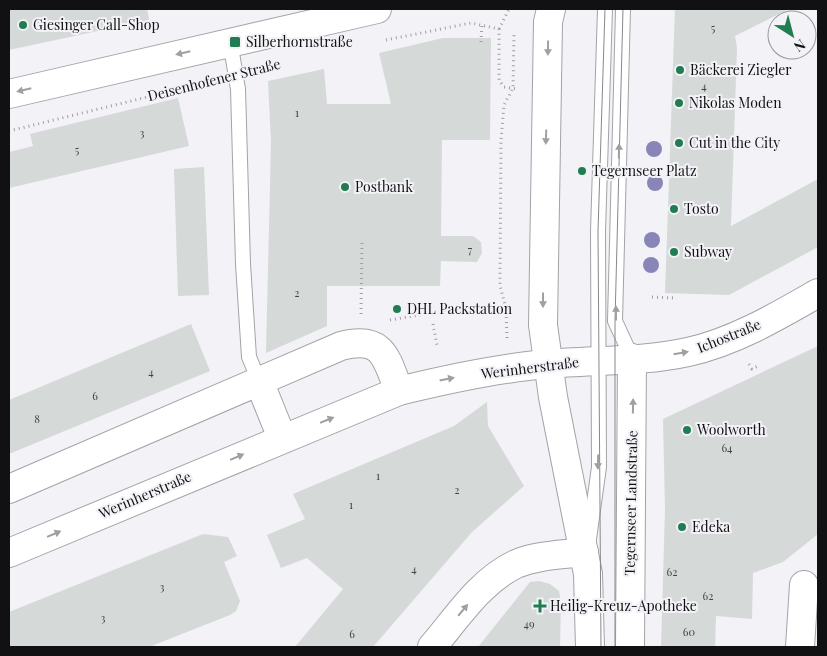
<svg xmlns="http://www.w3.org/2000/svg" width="827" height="656" font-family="'Playfair Display',serif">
<rect width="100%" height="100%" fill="#f2f2f7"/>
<g fill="#d5d9d7">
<polygon points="9,9 147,9 149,20 9,50"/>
<polygon points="675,9 789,9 735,36 737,48 731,226 818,179 818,247 729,295 665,293"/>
<polygon points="443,38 491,38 490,140 442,140 441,236 473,236 481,242 482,253 477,262 441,261 440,286 327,286 327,326 266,353 271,142 268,81 324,69 327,104 391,104 379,53"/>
<polygon points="178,98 189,146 9,188 9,152 33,146 30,134"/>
<polygon points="204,167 209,295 178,296 174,169"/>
<polygon points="191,324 210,371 9,454 9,400"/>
<polygon points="818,346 818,534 783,562 753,573 752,619 716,616 715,647 661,647 665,509 663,419"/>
<polygon points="487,402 488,426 524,486 472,532 373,647 295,647 343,589 307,558 281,568 267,535 305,519 293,494 454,426"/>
<polygon points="203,534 228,537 237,556 224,562 240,601 236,611 230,615 149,647 9,647 9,612"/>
<polygon points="539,581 550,584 559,591 561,601 560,647 478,647 530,582"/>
</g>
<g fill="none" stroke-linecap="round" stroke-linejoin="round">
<defs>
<g id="service">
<polyline points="623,9 615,321 632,358"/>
<polyline points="230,41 238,89 243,264 249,357 259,381"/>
<polyline points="589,539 599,467 598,231 605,9"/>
</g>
<g id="minor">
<polyline points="259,381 282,438"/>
<path d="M9,489L341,346C383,335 386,357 399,391"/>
<path d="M432,647C457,618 480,581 516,564C537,555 562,555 584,552"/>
<polyline points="800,647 804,585"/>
</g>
<g id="secondary">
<polyline points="551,9 548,22 543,325 553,397 588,574 590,647"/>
<polyline points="9,94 377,9"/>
<path d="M9,553L399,391C448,379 498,368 548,364C594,360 642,362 688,352C734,342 778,316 818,293"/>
<polyline points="630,647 632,358"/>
</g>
</defs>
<use href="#service" stroke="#a3a3a7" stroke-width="16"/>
<use href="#minor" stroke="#a3a3a7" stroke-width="30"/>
<use href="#secondary" stroke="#a3a3a7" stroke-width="30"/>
<g stroke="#9f9fa3" stroke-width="3" stroke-dasharray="1 4" stroke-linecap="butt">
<polyline points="499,29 509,9"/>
<polyline points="386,40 471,23 499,29 499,80 504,87 517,89"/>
<polyline points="481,42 482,23"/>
<polyline points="9,131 176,90"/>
<polyline points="652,297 675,298"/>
<polyline points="361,314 362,239"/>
<polyline points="390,320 449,310"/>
<polyline points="433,324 437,345"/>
<polyline points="507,338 506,308 500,286 501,140 504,105 513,88 514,32"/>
<polyline points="749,364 752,369 758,366"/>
</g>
<use href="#service" stroke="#fff" stroke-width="14"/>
<use href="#minor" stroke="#fff" stroke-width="28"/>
<use href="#secondary" stroke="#fff" stroke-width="28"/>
<g stroke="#88888c" stroke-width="1">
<polyline points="601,647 598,231 605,9"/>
<polyline points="615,647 615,321 623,9"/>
</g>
</g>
<g fill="#8a85b8">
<circle cx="654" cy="149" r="8"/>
<circle cx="655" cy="183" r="8"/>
<circle cx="652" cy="240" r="8"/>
<circle cx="651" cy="265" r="8"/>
</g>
<defs><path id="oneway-solid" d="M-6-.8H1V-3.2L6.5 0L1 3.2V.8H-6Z" transform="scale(1.25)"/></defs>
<g fill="#a0a0a1">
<use href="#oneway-solid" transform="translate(548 48) rotate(91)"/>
<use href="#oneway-solid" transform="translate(183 53) rotate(167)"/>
<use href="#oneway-solid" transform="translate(24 90) rotate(167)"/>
<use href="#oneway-solid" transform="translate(546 137) rotate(92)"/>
<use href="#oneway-solid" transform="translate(619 151) rotate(-89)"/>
<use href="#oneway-solid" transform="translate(543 300) rotate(90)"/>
<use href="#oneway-solid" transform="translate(616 313) rotate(-90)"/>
<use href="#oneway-solid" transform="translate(681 353) rotate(-10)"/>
<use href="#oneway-solid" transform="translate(447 379) rotate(-11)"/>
<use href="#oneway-solid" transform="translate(633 406) rotate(-89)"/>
<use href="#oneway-solid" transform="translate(327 420) rotate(-22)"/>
<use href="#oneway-solid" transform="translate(237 457) rotate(-23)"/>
<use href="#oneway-solid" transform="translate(598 462) rotate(91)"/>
<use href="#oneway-solid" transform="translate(54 534) rotate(-23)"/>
<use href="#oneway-solid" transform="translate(463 610) rotate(-50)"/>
</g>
<g fill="#217c52" stroke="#f2f2f7" stroke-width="2">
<circle cx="23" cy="25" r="5"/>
<rect x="229" y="36" width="12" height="12" rx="2.5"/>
<circle cx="680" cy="70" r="5"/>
<circle cx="679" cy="103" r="5"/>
<circle cx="679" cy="143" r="5"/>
<circle cx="582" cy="171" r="5"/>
<circle cx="345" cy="187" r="5"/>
<circle cx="674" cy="209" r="5"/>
<circle cx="674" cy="252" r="5"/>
<circle cx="397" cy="309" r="5"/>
<circle cx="687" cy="430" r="5"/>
<circle cx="682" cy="527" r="5"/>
<path d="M537.5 598.5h5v5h5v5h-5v5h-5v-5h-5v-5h5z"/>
</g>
<g text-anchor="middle" stroke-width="4" stroke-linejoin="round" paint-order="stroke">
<g font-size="11" fill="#424344">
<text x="713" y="32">5</text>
<text x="704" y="90">4</text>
<text x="297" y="117">1</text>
<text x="142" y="137">3</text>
<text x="77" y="154">5</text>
<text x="470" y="254">7</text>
<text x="297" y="297">2</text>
<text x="151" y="376">4</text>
<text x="95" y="400">6</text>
<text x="37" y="423">8</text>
<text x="727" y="452">64</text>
<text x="378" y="480">1</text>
<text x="457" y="494">2</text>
<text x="351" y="509">1</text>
<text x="414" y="573">4</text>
<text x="672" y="576">62</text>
<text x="162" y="591">3</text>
<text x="708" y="600">62</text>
<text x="103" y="622">3</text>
<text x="529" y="628">49</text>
<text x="689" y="636">60</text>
<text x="352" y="638">6</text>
</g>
<g font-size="14" fill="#111113" stroke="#f2f2f7" text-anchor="start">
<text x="33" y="30">Giesinger Call-Shop</text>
<text x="246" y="47">Silberhornstraße</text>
<text x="690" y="75">Bäckerei Ziegler</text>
<text x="689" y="108">Nikolas Moden</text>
<text x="689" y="148">Cut in the City</text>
<text x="592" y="176">Tegernseer Platz</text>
<text x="355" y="192">Postbank</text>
<text x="684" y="214">Tosto</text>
<text x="684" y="257">Subway</text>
<text x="407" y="314">DHL Packstation</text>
<text x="697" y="435">Woolworth</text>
<text x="692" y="532">Edeka</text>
<text x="550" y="611">Heilig-Kreuz-Apotheke</text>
</g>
<g font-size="14" fill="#111113" stroke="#f2f2f7">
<text transform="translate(214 80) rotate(-14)" y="5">Deisenhofener Straße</text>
<text transform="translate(729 336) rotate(-22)" y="5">Ichostraße</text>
<text transform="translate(530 368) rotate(-7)" y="5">Werinherstraße</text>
<text transform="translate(145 495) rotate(-23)" y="5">Werinherstraße</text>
<text transform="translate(631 503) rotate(-89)" y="5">Tegernseer Landstraße</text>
</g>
</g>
<rect width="827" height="656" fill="none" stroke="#111113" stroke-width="20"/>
<g transform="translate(792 35) rotate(144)"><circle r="24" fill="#f2f2f7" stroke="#98989c"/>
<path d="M0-4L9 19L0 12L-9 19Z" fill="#217c52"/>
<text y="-8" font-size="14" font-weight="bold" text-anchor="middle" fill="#111113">N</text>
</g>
</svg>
